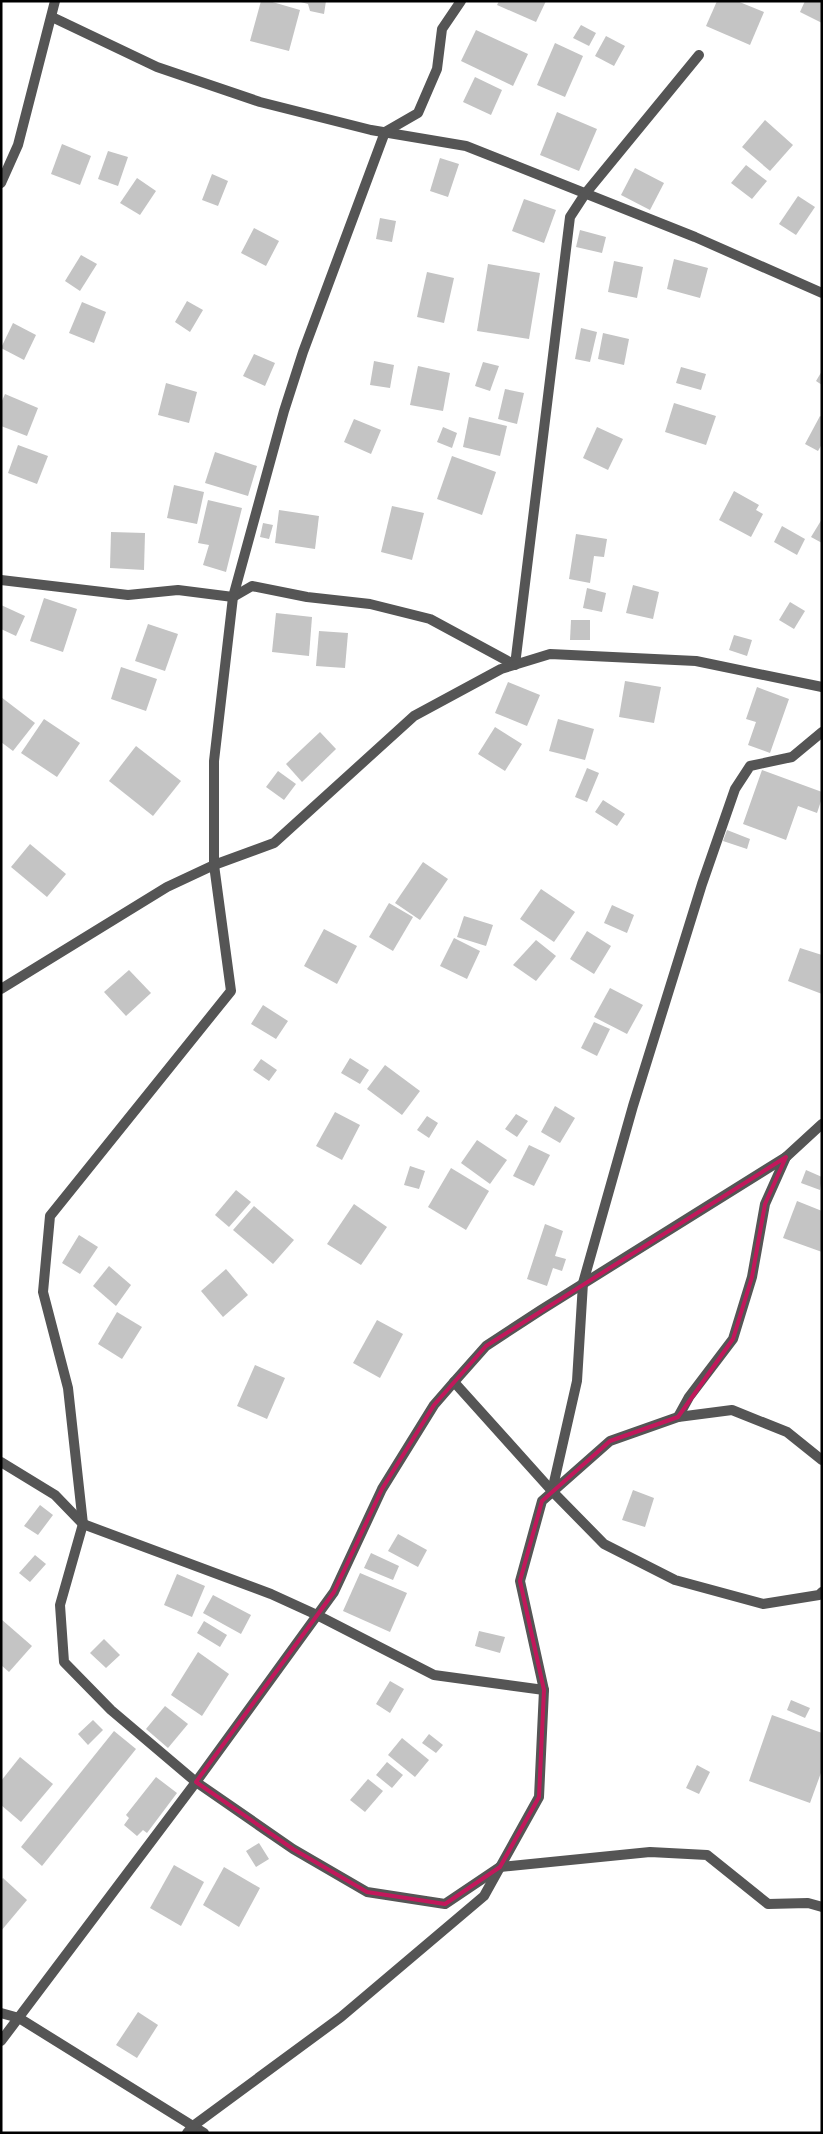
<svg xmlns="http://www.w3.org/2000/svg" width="823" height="2134" font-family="'Open Sans',sans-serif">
<rect width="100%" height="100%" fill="#fff"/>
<g fill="#c4c4c4">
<polygon points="261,1 269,1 300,10 289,51 250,41"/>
<polygon points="297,1 326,1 324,14 310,11 308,4"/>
<polygon points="499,1 546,1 536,22 497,5"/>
<polygon points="717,1 737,1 764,12 750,45 706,26"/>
<polygon points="805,1 822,1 822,23 800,12"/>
<polygon points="581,25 596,33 589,46 573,38"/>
<polygon points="476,30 528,54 513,86 461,61"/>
<polygon points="606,36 625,46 614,66 595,56"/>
<polygon points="555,43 583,56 565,97 537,85"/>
<polygon points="475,77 502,90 491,115 463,102"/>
<polygon points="557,112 597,129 579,171 540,155"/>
<polygon points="765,120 793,145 770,171 742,147"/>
<polygon points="62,144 91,156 80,185 51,174"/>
<polygon points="108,151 128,157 118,186 98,179"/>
<polygon points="440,158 459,164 448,197 430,191"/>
<polygon points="746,165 767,181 752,199 731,183"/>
<polygon points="635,168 664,183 650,210 621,195"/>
<polygon points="212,174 228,181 218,206 202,200"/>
<polygon points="137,178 156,191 140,215 120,203"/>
<polygon points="798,196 815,207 796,235 779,224"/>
<polygon points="524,199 556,210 544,243 512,231"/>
<polygon points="380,218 396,221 392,242 376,239"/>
<polygon points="254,228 279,241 266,266 241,253"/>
<polygon points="580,230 606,237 602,253 576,247"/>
<polygon points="81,255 97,264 80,291 65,281"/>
<polygon points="674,259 708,268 700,298 667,289"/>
<polygon points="614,261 643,267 637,298 608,292"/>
<polygon points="488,264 540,273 529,339 477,331"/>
<polygon points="427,272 454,278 444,323 417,317"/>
<polygon points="187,301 203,310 190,332 175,322"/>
<polygon points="82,302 106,312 94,343 69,333"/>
<polygon points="13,323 36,335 24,360 1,348"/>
<polygon points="581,328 597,332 590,362 575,359"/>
<polygon points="603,333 629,339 624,365 598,359"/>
<polygon points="254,354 275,363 265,386 243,376"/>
<polygon points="374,361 394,365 390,388 370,385"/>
<polygon points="483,362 499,366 490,391 475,386"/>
<polygon points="418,366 450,373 443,411 410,405"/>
<polygon points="681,367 706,374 701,390 676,383"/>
<polygon points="822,371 822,385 816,381"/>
<polygon points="166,383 197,392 189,423 158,415"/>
<polygon points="505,389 524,393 517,424 498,419"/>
<polygon points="5,394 38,408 27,436 1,426 1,403"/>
<polygon points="674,403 716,416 706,445 665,432"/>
<polygon points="820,416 822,417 822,444 818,451 805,444"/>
<polygon points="469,417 507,426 500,456 463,447"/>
<polygon points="354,419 381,430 371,454 344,442"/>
<polygon points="443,427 457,433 452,448 437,442"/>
<polygon points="597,427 623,439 608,470 583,458"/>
<polygon points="18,445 48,456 37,484 8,473"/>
<polygon points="215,452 257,466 248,496 205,483"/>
<polygon points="452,456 496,472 482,515 437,499"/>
<polygon points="174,485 204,492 197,524 167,518"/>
<polygon points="734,491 759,505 756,510 763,514 751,537 719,520"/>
<polygon points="208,500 242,508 226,572 203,565 209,545 198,543"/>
<polygon points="392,506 424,513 412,560 381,552"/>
<polygon points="279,510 319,516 315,549 275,543"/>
<polygon points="822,519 822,543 811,537"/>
<polygon points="263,523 273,525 269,539 260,537"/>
<polygon points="782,526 805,539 797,555 774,542"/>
<polygon points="111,532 145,533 144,570 110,568"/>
<polygon points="576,534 607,539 604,557 594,556 590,583 569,579"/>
<polygon points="633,585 659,592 653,619 626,613"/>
<polygon points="587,588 606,593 602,612 583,608"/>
<polygon points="44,598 77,609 63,652 30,641"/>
<polygon points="790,602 805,611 794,629 779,620"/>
<polygon points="1,605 25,616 16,636 1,629"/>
<polygon points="276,613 312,617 309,656 272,652"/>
<polygon points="571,620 590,620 590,640 570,640"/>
<polygon points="148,624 178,634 165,671 135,661"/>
<polygon points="319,631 348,633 345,668 316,666"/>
<polygon points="734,635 752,640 747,656 729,650"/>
<polygon points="121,667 157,679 146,711 111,699"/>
<polygon points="625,681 661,687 654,723 619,717"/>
<polygon points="508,682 540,695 527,726 495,713"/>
<polygon points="757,687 789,699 770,753 748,745 756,722 746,719"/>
<polygon points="1,697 35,723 13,751 1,742"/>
<polygon points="44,719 80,743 57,777 21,753"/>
<polygon points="558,719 594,729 585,760 549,751"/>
<polygon points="495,727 522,744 505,771 478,754"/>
<polygon points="320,732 336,749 302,782 286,764"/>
<polygon points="136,746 181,781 153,816 109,781"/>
<polygon points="587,768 599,773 587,802 575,797"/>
<polygon points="762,770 822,792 822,798 817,813 798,806 786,840 743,824"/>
<polygon points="278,771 296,784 284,800 266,787"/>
<polygon points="603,800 625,814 617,826 595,812"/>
<polygon points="727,830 750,839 747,849 723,841"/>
<polygon points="30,844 66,874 47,897 11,867"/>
<polygon points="423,862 448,879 420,920 395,903"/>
<polygon points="541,889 575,912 554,942 520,919"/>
<polygon points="389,903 413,917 393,951 369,937"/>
<polygon points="612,905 634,915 627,933 604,923"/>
<polygon points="464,916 493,925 486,946 457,937"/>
<polygon points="324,929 357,946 337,984 304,966"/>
<polygon points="587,931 611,946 594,974 570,959"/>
<polygon points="454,938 480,951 467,979 440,966"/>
<polygon points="536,940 556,956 536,981 513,965"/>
<polygon points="800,948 822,955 822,994 788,981"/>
<polygon points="129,970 151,993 126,1016 104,992"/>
<polygon points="610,988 643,1005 627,1034 594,1017"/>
<polygon points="263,1005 288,1021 276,1039 251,1024"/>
<polygon points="594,1022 610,1029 597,1056 581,1048"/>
<polygon points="350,1058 369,1070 360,1084 341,1073"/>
<polygon points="261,1059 277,1070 269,1081 253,1070"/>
<polygon points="385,1065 420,1091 402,1115 367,1089"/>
<polygon points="555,1106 575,1118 560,1143 541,1132"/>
<polygon points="335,1112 360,1125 342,1160 316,1146"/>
<polygon points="516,1114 528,1121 517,1137 505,1129"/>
<polygon points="427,1116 438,1123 429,1138 417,1130"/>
<polygon points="477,1140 507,1160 490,1184 461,1163"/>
<polygon points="529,1145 550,1155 534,1186 513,1176"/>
<polygon points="410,1166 425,1171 419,1189 404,1185"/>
<polygon points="451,1168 489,1191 466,1230 428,1207"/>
<polygon points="806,1170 822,1177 820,1190 801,1183"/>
<polygon points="236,1190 251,1202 229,1227 215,1215"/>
<polygon points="797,1201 822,1211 822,1252 783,1238"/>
<polygon points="354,1204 387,1227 361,1265 327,1244"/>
<polygon points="254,1206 294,1240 273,1264 233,1230"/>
<polygon points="545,1224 563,1231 555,1256 566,1259 562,1271 553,1268 547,1286 527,1279"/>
<polygon points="79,1235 98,1247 80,1274 62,1263"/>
<polygon points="109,1266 131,1285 116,1306 93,1286"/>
<polygon points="226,1269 248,1295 223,1317 201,1291"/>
<polygon points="117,1312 142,1327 122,1359 98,1344"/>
<polygon points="377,1320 403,1334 380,1378 353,1363"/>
<polygon points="255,1365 285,1378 267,1419 237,1406"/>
<polygon points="633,1490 654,1498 645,1527 622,1520"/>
<polygon points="40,1505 53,1515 38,1535 24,1526"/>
<polygon points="398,1534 427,1550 418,1567 388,1551"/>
<polygon points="371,1553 399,1566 393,1580 364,1568"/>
<polygon points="35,1555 46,1564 30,1582 19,1573"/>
<polygon points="360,1573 407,1593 390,1632 343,1611"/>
<polygon points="177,1574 205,1586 192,1617 164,1605"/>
<polygon points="213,1595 251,1615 241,1634 203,1613"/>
<polygon points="1,1619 32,1646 9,1672 1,1665"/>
<polygon points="204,1621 227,1635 220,1647 197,1633"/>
<polygon points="479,1631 505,1637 500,1653 475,1646"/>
<polygon points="104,1639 120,1655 106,1668 90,1653"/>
<polygon points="198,1652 229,1674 202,1716 171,1695"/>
<polygon points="390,1681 404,1689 390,1713 376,1704"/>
<polygon points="791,1700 810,1708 805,1718 787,1710"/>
<polygon points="165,1706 188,1724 168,1748 146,1729"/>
<polygon points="772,1715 822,1733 822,1770 810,1803 749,1781"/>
<polygon points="93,1720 103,1730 88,1745 78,1734"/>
<polygon points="114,1731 136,1749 42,1866 21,1847"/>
<polygon points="429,1734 443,1745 436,1753 422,1743"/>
<polygon points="402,1738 429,1760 415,1777 388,1755"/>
<polygon points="20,1757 53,1784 21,1822 1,1805 1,1781"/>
<polygon points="387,1762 403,1775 392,1788 376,1775"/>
<polygon points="697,1765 710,1772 699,1794 686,1788"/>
<polygon points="156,1777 177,1793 147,1833 143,1830 137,1836 124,1825 129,1818 126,1815"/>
<polygon points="368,1779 383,1791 365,1812 350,1800"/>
<polygon points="259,1843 269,1859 256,1867 246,1851"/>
<polygon points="174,1865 204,1882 181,1926 150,1908"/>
<polygon points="224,1867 260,1888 239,1927 203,1905"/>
<polygon points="3,1878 27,1900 1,1931 1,1880"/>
<polygon points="138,2012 158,2025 137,2058 116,2045"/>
</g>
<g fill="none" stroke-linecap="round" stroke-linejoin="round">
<g stroke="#555" stroke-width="10">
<polyline points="52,17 157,67 260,102 371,130 466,146 695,237 822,293"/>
<polyline points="699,55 585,194 570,217 515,665 430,619 370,604 307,597 252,586 233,597 214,761 214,865 231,991 50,1216 43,1292 68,1388 83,1524 60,1605 64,1662 111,1710 196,1782 293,1849 367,1892 445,1904 500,1867 650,1852 707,1855 768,1904 808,1903 822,1907"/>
<polyline points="1,183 18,145 55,1"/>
<polyline points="1,580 128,595 178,590 233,597 284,411 303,352 385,132 418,113 437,69 442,29 461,1"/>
<polyline points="1,989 167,887 214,865 274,843 414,716 501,669 550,654 696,661 822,687"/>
<polyline points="454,1382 552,1491 604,1544 675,1580 763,1604 819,1595 822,1592"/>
<polyline points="678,1417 689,1397 733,1339 752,1277 765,1204 786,1157 822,1124"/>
<polyline points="1,1462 55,1495 83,1524 271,1594 317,1615 434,1675 544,1690"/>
<polyline points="552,1491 577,1381 583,1283 633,1106 702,884 735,789 750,766 792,757 822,732"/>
<polyline points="1,2013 19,2018 204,2133"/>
<polyline points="1,2041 196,1782 334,1592 382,1489 434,1405 454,1382 486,1346 541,1310 786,1157"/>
<polyline points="187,2133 193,2126 341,2017 484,1896 539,1797 544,1690 520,1581 542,1501 610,1441 678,1417 732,1410 787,1432 822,1460"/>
</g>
</g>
<path fill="none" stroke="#c2185b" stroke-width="4" stroke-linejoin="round" d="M786,1157L765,1204L752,1277L733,1339L678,1417L610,1441L542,1501L520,1581L544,1690L539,1797L500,1867L445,1904L367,1892L293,1849L196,1782L334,1592L382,1489L434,1405L486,1346Z"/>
<rect width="823" height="2134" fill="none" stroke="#000000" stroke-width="5"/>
</svg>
